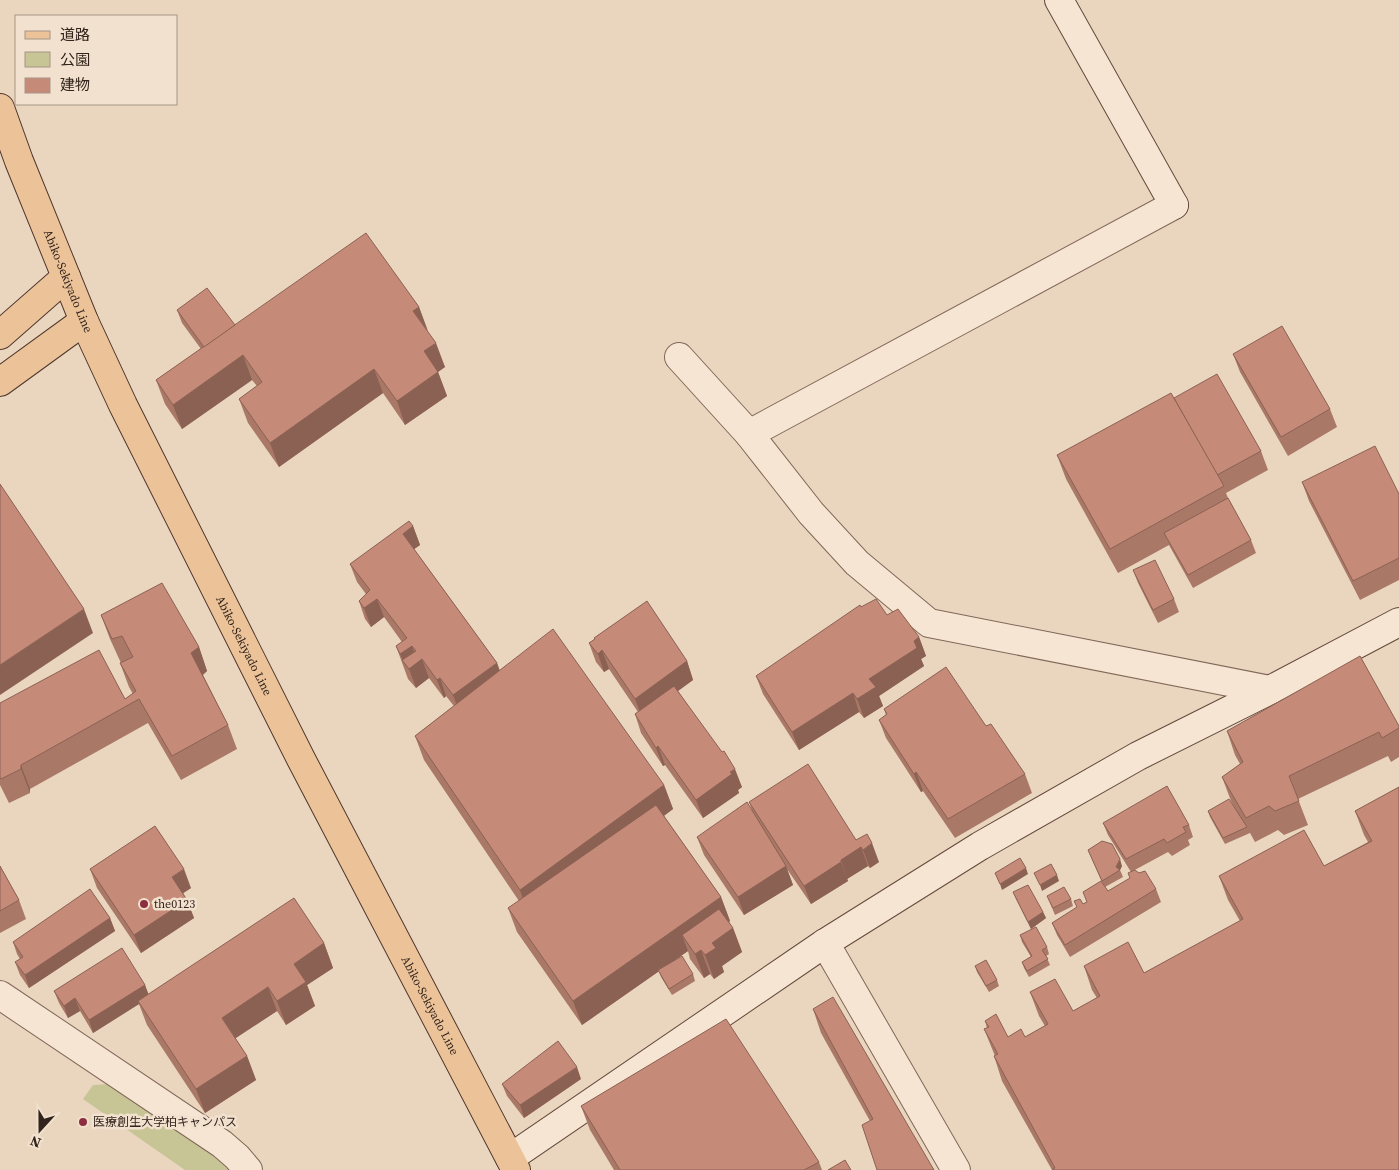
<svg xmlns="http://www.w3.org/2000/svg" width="1399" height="1170" font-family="'Source Serif 4','Noto Sans JP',serif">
<rect width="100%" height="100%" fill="#ead6bf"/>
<polygon fill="#c7c495" points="110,1084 221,1160 231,1170 185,1170 83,1099 93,1085"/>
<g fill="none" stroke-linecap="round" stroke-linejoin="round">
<defs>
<g id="street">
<polyline points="679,357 749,434 811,513 857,563 929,623 1270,690"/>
<polyline points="749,434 1174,205"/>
<polyline points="825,943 956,1170"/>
<polyline points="0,995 222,1144 237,1157 248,1170"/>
</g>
<g id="secondary">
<polyline points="1059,0 1174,205"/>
<polyline points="510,1158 825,943 980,846 1138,756 1270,690 1399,622"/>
</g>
<g id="primary">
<path id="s1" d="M0,108L19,161L84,321L123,405L301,759L516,1170"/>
<polyline points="0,335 66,277"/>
<polyline points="0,382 84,321"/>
</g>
</defs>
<use href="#street" stroke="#816759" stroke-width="30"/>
<use href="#secondary" stroke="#63493c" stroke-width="30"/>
<use href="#primary" stroke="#4f372d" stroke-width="30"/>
<use href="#street" stroke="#f6e5d2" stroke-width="28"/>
<use href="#secondary" stroke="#f6e5d2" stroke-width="28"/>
<use href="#primary" stroke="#ecc399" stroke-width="28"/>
</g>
<g fill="#aa7867">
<polygon points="419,307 427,330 445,367 438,372 447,396 405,425 383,393 279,467 248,423 239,399 257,386 252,380 182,429 165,404 156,380 201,349 182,323 177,310 235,325"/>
<polygon points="1233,354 1330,409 1337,427 1288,456 1240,372"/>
<polygon points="1174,398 1261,451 1268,470 1226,493 1228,498 1251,540 1256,553 1193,588 1169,545 1118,573 1066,479 1057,455"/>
<polygon points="1302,482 1399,494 1399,580 1360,600 1309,501"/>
<polygon points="413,526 420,545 414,549 497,663 500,671 664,785 673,809 664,816 721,897 730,921 729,922 733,928 742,952 722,966 724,972 714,979 710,974 704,978 690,959 688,951 673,961 693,974 695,981 672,995 661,977 659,971 582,1025 517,932 508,908 519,901 424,760 415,736 454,706 446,696 444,698 429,678 416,688 408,679 396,646 402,642 384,617 371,627 365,619 359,601 366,594 357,582 350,564"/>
<polygon points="1133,570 1174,599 1179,612 1158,623 1138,583"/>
<polygon points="861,607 887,615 919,637 926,656 921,659 924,666 879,696 883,706 864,718 859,712 799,750 763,694 756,676"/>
<polygon points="101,615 199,647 207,671 203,675 228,725 237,749 181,780 148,723 30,789 30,793 9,803 0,785 0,703 125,699 133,694 129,687 120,663 121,663 110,639"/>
<polygon points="594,638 687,661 693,680 678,691 742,787 738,790 739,793 703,818 665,765 663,766 641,733 635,714 638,712 609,669 604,672 596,662 589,643 595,639"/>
<polygon points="884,709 986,726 1025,774 1032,793 955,838 923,791 921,792 886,738 879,720 886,715"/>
<polygon points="1399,726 1399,757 1391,762 1388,756 1298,799 1308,825 1284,835 1278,830 1255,842 1250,833 1225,844 1210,817 1208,811 1237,812 1231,801 1222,777 1240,764 1235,755 1227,731"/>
<polygon points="1399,787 1399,1170 1052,1170 1002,1081 994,1056 995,1056 984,1029 987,1028 985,1021 1008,1037 1025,1037 1045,1026 1039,1016 1030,992 1073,1011 1097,998 1092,990 1084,966 1144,973 1240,921 1228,900 1219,876 1324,866 1368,842 1364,835 1355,811"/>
<polygon points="749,802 856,840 879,862 870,868 868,866 847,879 848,881 811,904 787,869 793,885 744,915 704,855 697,837 752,810"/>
<polygon points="1103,823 1189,825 1193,837 1188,840 1190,845 1172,856 1168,852 1131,872 1108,835"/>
<polygon points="1088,850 1122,866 1120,870 1123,877 1105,887 1108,891 1156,889 1161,902 1070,957 1057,935 1052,923 1083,904 1087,902 1103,884"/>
<polygon points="0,866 19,900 26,919 0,933"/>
<polygon points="90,869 191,888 183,893 187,900 194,918 141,953 97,888"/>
<polygon points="1013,892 1043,912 1046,918 1031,929 1016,899"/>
<polygon points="1047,896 1071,899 1073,906 1055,915"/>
<polygon points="110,918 115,931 29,988 20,975 15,962 20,959 17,954 13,942"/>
<polygon points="1020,935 1047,947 1049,954 1046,956 1050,965 1029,977 1024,968 1022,962 1031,957 1022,942"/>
<polygon points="324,943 333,968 307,985 315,1006 286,1025 277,1011 235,1038 247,1056 256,1080 205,1113 147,1025 139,1004 93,1033 80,1011 68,1018 59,1003 54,991 145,985 148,994"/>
<polygon points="975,966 997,980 999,986 989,992 977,972"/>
<polygon points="813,1009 934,1170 870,1121 821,1033"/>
<polygon points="581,1079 524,1118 507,1096 502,1084"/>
<polygon points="581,1106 819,1162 822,1170 614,1170 590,1130"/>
</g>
<g fill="#8b6154">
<polygon points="419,307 428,331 413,311"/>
<polygon points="436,343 445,367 432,376 424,351"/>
<polygon points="243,355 252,380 182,429 173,405"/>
<polygon points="374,369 383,393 279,467 270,443"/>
<polygon points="438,372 447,396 405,425 397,401"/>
<polygon points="413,526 420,545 410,552 403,534"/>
<polygon points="377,599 384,617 371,627 364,608"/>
<polygon points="84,609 93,633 0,695 0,665"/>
<polygon points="919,637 926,656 921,659 924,666 879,696 883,706 864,718 857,699 869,679"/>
<polygon points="412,646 418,662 422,659 429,678 416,688 409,669 404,663 400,654"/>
<polygon points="199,647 207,671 200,677 191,653"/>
<polygon points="602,650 609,669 604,672 598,654"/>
<polygon points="687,661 693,680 642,717 635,699"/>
<polygon points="497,663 503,681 460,714 453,695"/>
<polygon points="440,678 446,696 444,698 437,680"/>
<polygon points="853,693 859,712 799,750 792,732"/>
<polygon points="658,746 665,765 663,766 656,748"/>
<polygon points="21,765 30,789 30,793 21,769"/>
<polygon points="735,769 742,787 738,790 739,793 703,818 696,800"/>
<polygon points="916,772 923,791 921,792 914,774"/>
<polygon points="664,785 673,809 528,914 520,890"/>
<polygon points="872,843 879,862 870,868 863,850"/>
<polygon points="861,847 868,866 847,879 841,860"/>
<polygon points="1120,859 1122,866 1120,870 1116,867"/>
<polygon points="841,862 848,881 811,904 804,886"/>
<polygon points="786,866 793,885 744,915 738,897"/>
<polygon points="1026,868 1028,874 1002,890 1000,884"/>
<polygon points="184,869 191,888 179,896 172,877"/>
<polygon points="1057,875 1059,881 1042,891 1040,885"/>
<polygon points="721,897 730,921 691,949 682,935 688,951 582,1025 573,1001"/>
<polygon points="187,900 194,918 141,953 134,935"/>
<polygon points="1043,912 1046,918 1031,929 1028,922"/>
<polygon points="110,918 115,931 29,988 25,975"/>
<polygon points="733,928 742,952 722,966 724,972 714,979 705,955 712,943"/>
<polygon points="324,943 333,968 307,985 315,1006 286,1025 277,1001 294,964"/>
<polygon points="701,950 710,974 704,978 695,954"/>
<polygon points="145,985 150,998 138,1001 139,1004 93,1033 89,1020"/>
<polygon points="268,987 277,1011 230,1042 222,1018"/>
<polygon points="75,998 80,1011 68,1018 64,1006"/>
<polygon points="247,1056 256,1080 205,1113 196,1089"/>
<polygon points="577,1067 581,1079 524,1118 520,1105"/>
</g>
<g fill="#c68b78" stroke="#8b6154">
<polygon points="366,233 419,307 413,311 436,343 424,351 438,372 397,401 374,369 270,443 239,399 262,382 243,355 173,405 156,380"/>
<polygon points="207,288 235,325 204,347 177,310"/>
<polygon points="1282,326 1330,409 1281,437 1233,354"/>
<polygon points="1217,374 1261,451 1217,475 1174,398"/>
<polygon points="1171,393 1224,486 1110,549 1057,455"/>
<polygon points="1375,446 1399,494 1399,558 1353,581 1302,482"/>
<polygon points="0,484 84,609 0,665"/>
<polygon points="1228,498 1251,540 1188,575 1164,533"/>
<polygon points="409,521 413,526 403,534 497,663 453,695 440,678 437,680 422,659 409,669 402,660 416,651 412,646 400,654 396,646 407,638 377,599 364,608 359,601 370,590 350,564"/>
<polygon points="1155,560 1174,599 1153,610 1133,570"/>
<polygon points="162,583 199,647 191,653 228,725 172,756 139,699 21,765 21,769 1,779 0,778 0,703 99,650 125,699 136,691 120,663 133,657 122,636 112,639 101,615"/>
<polygon points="876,599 887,615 898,609 919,637 914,641 917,648 869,679 876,687 857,699 853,693 792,732 756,676 860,605 861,607"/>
<polygon points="647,601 687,661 635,699 602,650 598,654 589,643 595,639 594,638"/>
<polygon points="553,629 664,785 520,890 415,736"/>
<polygon points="1360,656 1399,726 1399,728 1382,738 1379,732 1289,776 1299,801 1275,811 1269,806 1246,818 1222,777 1243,762 1227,731"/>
<polygon points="946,667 986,726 991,724 1025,774 948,819 916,772 914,774 879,720 887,714 884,709"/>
<polygon points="674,686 722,752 724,751 735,769 730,772 732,774 696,800 658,746 656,748 635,714"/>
<polygon points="808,764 856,840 867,834 872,843 863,850 861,847 841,860 841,862 804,886 749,802"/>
<polygon points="1167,786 1189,825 1183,827 1186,832 1167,843 1164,839 1126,859 1103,823"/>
<polygon points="1399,787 1399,1170 1052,1170 1055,1168 994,1056 998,1054 984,1029 989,1027 985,1021 996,1014 1008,1037 1021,1029 1025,1037 1048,1024 1030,992 1055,979 1073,1011 1100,996 1084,966 1128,942 1144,973 1243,919 1219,876 1304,830 1324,866 1372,841 1355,811"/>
<polygon points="1229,799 1247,827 1223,838 1208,811"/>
<polygon points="747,802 786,866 738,897 697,837"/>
<polygon points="656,805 721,897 573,1001 508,908"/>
<polygon points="155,826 184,869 172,877 187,900 134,935 90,869"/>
<polygon points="1102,841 1112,844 1120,859 1116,867 1120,870 1102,881 1088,850"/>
<polygon points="1020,858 1026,868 1000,884 995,873"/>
<polygon points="1051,864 1057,875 1040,885 1034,873"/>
<polygon points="0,866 19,900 0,911"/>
<polygon points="1135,870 1139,873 1145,871 1156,889 1065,945 1052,923 1077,907 1074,901 1080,899 1083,904 1087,902 1083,892 1101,881 1108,891 1130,878 1128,873"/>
<polygon points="1028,885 1043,912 1028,922 1013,892"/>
<polygon points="1064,887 1071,899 1053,908 1047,896"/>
<polygon points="90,889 110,918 25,975 15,962 23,957 13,942"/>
<polygon points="294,898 324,943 294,964 306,982 277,1001 268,987 222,1018 247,1056 196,1089 138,1001"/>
<polygon points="719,909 733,928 712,943 716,948 705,955 701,950 695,954 682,935"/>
<polygon points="1036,927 1047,947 1042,950 1048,959 1027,971 1022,962 1032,956 1020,935"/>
<polygon points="122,948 145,985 89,1020 75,998 64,1006 54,991"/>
<polygon points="682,956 693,974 669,989 658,970"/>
<polygon points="986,960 997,980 986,986 975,966"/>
<polygon points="833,997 934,1170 877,1170 862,1125 873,1119 813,1009"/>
<polygon points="726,1019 819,1162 804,1170 620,1170 581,1106"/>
<polygon points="558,1041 577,1067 520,1105 502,1084"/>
<polygon points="845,1160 851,1170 828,1170"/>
</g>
<g fill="#8c2e3f" stroke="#f2e1ce" stroke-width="2">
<circle cx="144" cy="904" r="5"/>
<circle cx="83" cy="1122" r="5"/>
</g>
<g text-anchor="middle" stroke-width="5" stroke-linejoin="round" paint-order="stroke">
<g font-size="12" fill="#32231c" stroke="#f2e1ce">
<text dy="4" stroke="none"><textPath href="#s1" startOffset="186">Abiko-Sekiyado Line</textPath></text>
<text dy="4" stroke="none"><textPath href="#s1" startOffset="591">Abiko-Sekiyado Line</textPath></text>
<text dy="4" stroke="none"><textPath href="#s1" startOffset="996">Abiko-Sekiyado Line</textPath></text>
</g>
<g font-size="12" fill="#32231c" stroke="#f2e1ce" text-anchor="start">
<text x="154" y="908">the0123</text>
<text x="93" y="1126">医療創生大学柏キャンパス</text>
</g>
</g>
<rect x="15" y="15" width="162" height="90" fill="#f2e1ce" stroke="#a59587"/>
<rect x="25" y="31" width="25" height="8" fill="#ecc399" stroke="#a59587"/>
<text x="60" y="40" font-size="15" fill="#32231c">道路</text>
<rect x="25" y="52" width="25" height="15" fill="#c7c495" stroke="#a59587"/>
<text x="60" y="65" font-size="15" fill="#32231c">公園</text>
<rect x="25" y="78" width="25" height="15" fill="#c68b78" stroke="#a59587"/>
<text x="60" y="90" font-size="15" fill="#32231c">建物</text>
<g transform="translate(40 1130) rotate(201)" stroke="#f2e1ce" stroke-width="4" paint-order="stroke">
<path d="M0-4L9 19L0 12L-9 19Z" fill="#32231c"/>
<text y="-8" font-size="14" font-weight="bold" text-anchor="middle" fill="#32231c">N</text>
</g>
</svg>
